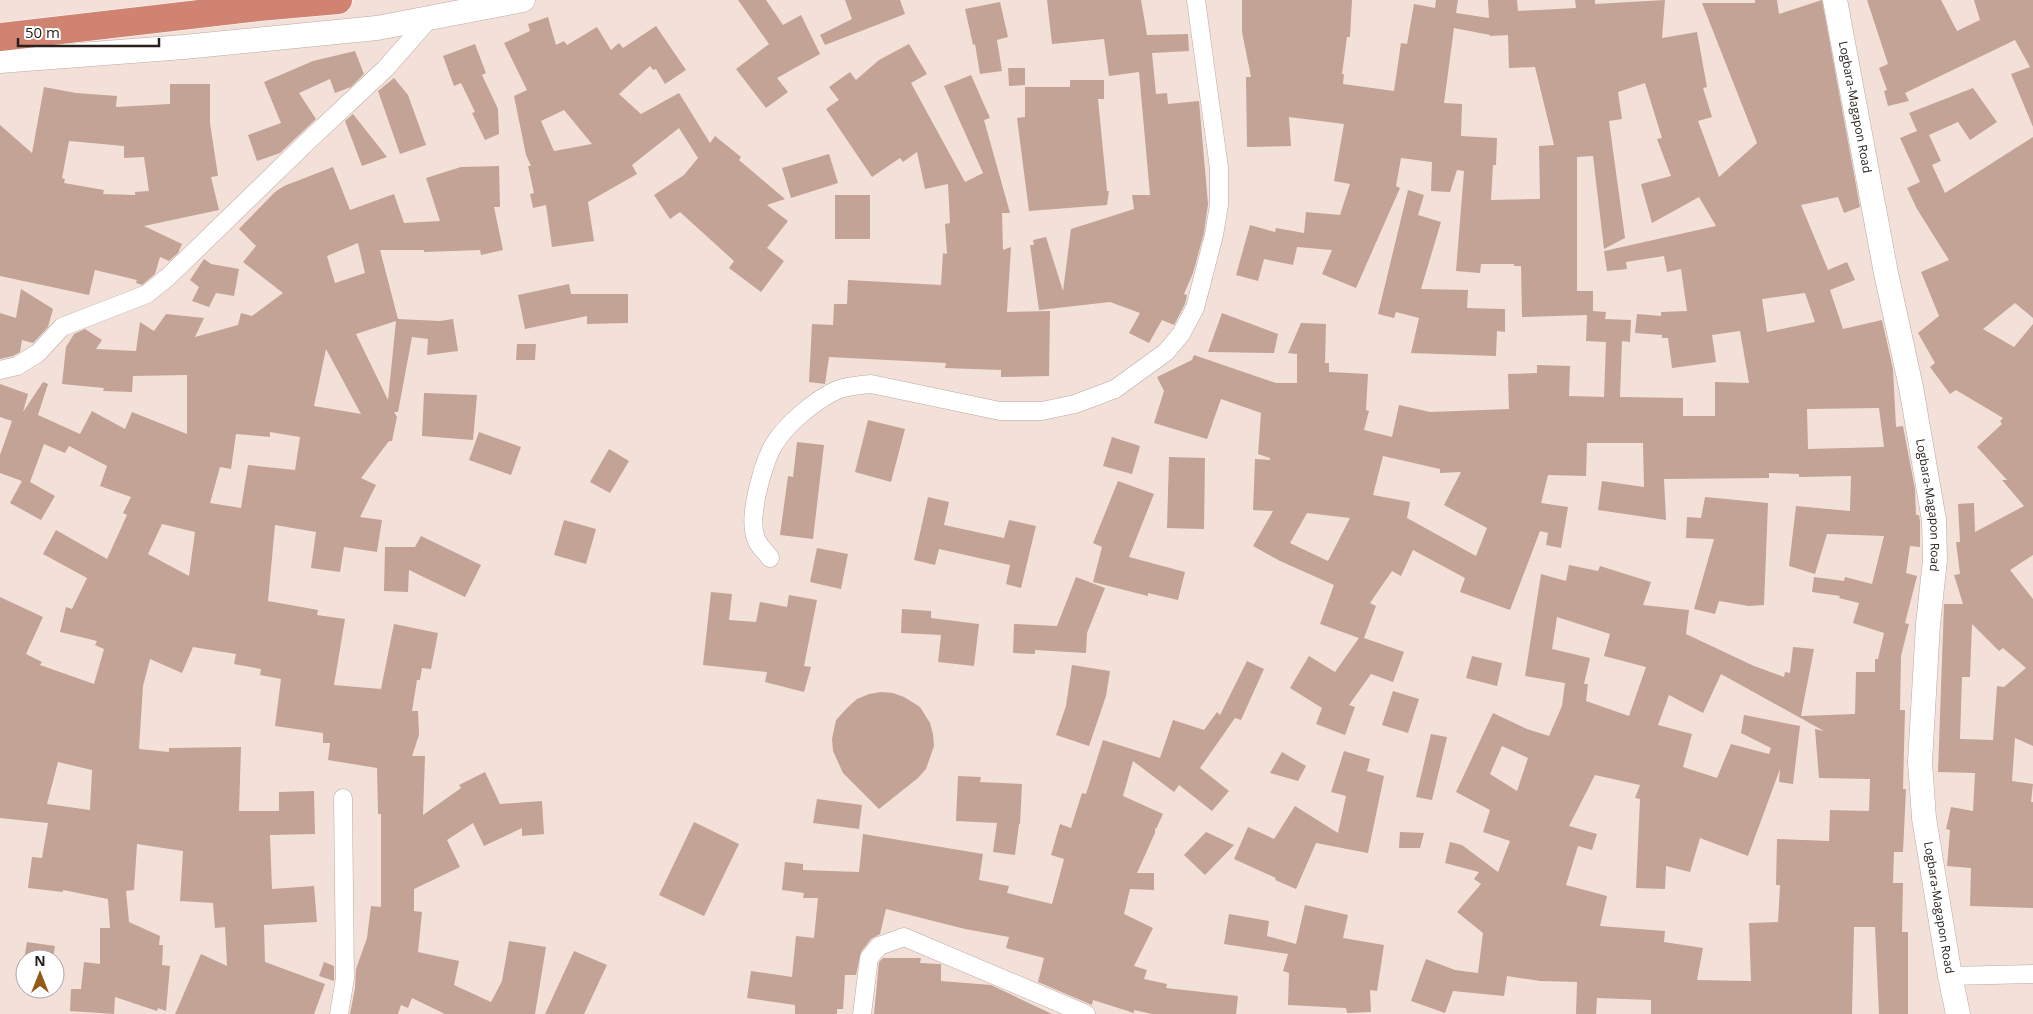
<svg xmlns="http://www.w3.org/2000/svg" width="2033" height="1014" font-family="'Open Sans',sans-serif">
<rect width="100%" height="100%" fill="#f3e1d9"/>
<g fill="#c2a395" fill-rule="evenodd">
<polygon points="738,0 766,0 783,25 801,15 820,54 777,78 788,92 766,108 736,69 769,44"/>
<polygon points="845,0 900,0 905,14 825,45 820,35 852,19"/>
<polygon points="1047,0 1141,0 1147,35 1188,34 1189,51 1152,53 1156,94 1167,93 1168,104 1199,101 1208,204 1204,233 1193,273 1184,294 1187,295 1185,304 1174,325 1162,320 1149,343 1129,333 1140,313 1110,302 1039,310 1030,245 1034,245 1033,240 1046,237 1063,291 1071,229 1134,209 1132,195 1150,195 1139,72 1109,76 1104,39 1052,44"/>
<path d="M1242,0H1352L1350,37H1347L1342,74H1344L1343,84L1394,91L1401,43L1407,44L1414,4L1435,8L1436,0H1458L1456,13L1489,18L1488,0H1517L1518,11L1576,8L1575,0H1595V4L1665,0L1662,38L1697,32L1707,87L1703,88L1712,117L1698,121L1719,177L1757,143L1702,3H1755V0H1777L1779,14L1822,0L1860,207L1844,213L1838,197L1801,205L1828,270L1847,262L1855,280L1830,290L1843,329L1882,320L1893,369L1896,427L1903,426L1915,489L1916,515H1919L1920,521V547L1910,546L1906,573L1917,576L1905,623L1909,624L1901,656L1900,710H1905L1903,789H1906L1903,852H1894L1893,883H1903L1902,932H1908V1014H1879L1875,927H1854L1852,1014H1651V1000L1597,998L1596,1014H1576L1577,982L1540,981L1507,976L1504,996L1453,991L1445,1013L1411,1001L1426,959L1455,970L1478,973L1483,933L1457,912L1481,884L1474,879L1479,872L1445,863L1450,842L1462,845L1498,872L1510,841L1483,832L1490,810L1456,792L1493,713L1527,729L1549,736L1562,706L1565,683L1525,676L1541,574L1566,581L1569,565L1598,571L1600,566L1651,582L1643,605L1689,610L1686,634L1754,666L1784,677L1785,672L1790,673L1793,647L1814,649L1801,716L1855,714L1856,672H1875V659H1878L1884,633L1853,623L1859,603L1839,598L1840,596L1812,592L1814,577L1844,581L1845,577L1872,584L1884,536L1827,534L1815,574L1789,566L1796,506L1850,511L1851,476L1799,477V474L1769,473V478L1664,479L1666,520L1598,510L1602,481L1644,487L1643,443H1587L1586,476L1548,475L1541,503L1568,507L1561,548L1546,545L1548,533L1540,531L1510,610L1460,592L1465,578L1413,550L1401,576L1392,571L1370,603L1376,606L1364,638L1404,652L1393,682L1371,674L1349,705L1355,707L1345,735L1316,724L1322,708L1290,688L1309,656L1335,672L1359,638L1320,624L1334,585L1280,561L1253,546L1273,511L1253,510L1255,459L1270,460V458L1258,454L1261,413L1221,399L1207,439L1154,423L1164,391L1157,377L1192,360L1194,355L1276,383H1297V354L1288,353L1301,323L1326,324L1325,363H1329V372L1368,374L1366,410L1369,411L1364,430L1392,437L1399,405L1430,412L1509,409L1508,374L1537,373V365L1570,366L1569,396L1604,397L1606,342L1586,341L1587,315L1522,317L1521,266H1514V264H1481L1480,273L1456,271L1464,171L1457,170L1450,192L1431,191L1432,162L1401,158L1396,186L1400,188L1356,288L1322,274L1332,250L1297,247L1293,265L1264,259L1258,281L1236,275L1250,225L1275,232L1276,228L1304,233L1306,212L1340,215L1350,184L1334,181L1344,124L1289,117L1291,146L1247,147L1246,77H1251L1242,32ZM1454,28L1490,35V36L1508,35L1509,68L1535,67L1554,145L1539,146L1540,199L1491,200L1493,165H1496L1497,138L1461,136L1462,104L1444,103ZM1645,83L1662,138L1657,139L1671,176L1641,184L1652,223L1699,197L1716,226L1604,251L1607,271L1627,269L1626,262L1664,256L1667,272L1681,269L1687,311L1661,312V316L1637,314L1635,333L1662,335V338H1668L1672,368L1716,362L1712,335L1740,331L1749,383L1715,382V416H1683V398L1620,397L1622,341L1630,342L1631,320L1605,319L1606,312L1593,311V291H1577V157L1593,156L1604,249L1625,238L1609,121L1622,119L1618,92ZM1805,293L1815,322L1767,332L1762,299ZM1879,408L1884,447L1808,449L1807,409ZM1383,456L1440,469V473L1461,472L1444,505L1487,528L1476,556L1407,518L1410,502L1373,495ZM1307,513L1350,518L1328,561L1290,543ZM1557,617L1610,634L1604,656L1646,667L1629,716L1586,701L1588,684H1584L1590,658L1552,649ZM1721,674L1824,731L1815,729L1819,778L1870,779L1869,811L1830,810L1829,841L1777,839L1776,885H1780L1778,922L1749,923L1751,981L1697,980L1703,948L1664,942L1665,931L1600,926L1607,896L1566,885L1578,846L1592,850L1597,834L1569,826L1595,775L1640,785L1635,798L1640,799L1636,888L1665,889L1666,866L1690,872L1700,838L1748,856L1780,769L1779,782L1793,784L1800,726L1744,715L1741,733L1771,748L1769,754L1731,744L1717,778L1683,767L1692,734L1658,725L1669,695L1703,713ZM1502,746L1528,758L1517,791L1490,774Z"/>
<polygon points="1867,0 1941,0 1957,31 1980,20 1974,0 2033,0 2033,127 2011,74 2030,67 2015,40 1905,93 1909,101 1888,106 1884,91 1887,90 1879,68 1888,64"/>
<polygon points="1000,2 1008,37 997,40 1002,71 980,74 975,44 973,45 965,9"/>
<path d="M548,17L556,45L564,41L567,45L597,27L611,50L619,43L623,48L656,26L686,70L665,84L656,69L653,70L650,66L619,94L641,114L679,93L710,143L715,136L741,157L739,160L785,199L767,205L788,221L767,248L784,261L761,292L729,268L734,261L680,212L670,219L654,195L684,175L698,158L679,128L632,165L637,174L588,202L594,241L552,247L546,205L533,208L530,194L534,193L528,166H531L526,155L514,96L527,90L504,43L530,31L528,24ZM564,110L592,144L554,151L541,121Z"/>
<polygon points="475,44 486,73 482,75 498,109 499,134 485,140 472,113 475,112 461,83 454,86 443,56"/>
<polygon points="909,44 927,74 911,83 965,182 983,173 944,86 971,75 990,118 984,120 1010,213 1002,213 1003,250 1011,247 1007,312 1050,311 1049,376 1001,377 1001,370 945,368 946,363 829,357 825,384 809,382 812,324 833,325 834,304 847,304 848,280 941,285 943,253 947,254 945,224 950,223 948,184 925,189 917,152 903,162 900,158 872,177 826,109 839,100 829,87 850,72 856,80 879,60"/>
<polygon points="355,51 364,74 351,87 335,93 330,79 299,93 316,119 280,153 257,161 248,135 281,123 264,82 313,61"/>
<polygon points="1008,68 1025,68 1025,85 1009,86"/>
<polygon points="394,78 408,95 426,145 400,154 378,91"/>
<polygon points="1070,80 1104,80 1104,99 1098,99 1107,191 1109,191 1107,205 1029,211 1017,118 1025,117 1025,87 1070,87"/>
<path d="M170,84H210V123L218,176L211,177L219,210L144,226L182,244L178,253L169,261L160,257L155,274L142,285L136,283L137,280L95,270L89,295L0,276V125L32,153L44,87L76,93L117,96L116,107L170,104ZM69,141L124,146V158L144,157L149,191L135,192V195L103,194L104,190L64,183L65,179L62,178Z"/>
<path d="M1973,88L1997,122L1970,140L1958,122L1929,135L1941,161L1932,165L1945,193L2033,137V318L2015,303L1983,329L2014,347L2033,324V555L2010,570L2033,599V746L2015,738L2012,781L2033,784L2031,802H2033V908L1970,906L1971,868L1947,866L1950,830L1946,829L1951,807L1973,811L1975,773L1938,772L1944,604H1963L1954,575L1960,574L1956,542H1960L1958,504L1974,503L1975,532L2024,506L2002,480H2007L1977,447L2002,424L2000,421L2003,418L1956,390L1950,394L1930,367L1935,363L1918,333L1939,316L1921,272L1949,260L1917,209L1907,188L1920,182L1900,138L1917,131L1909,113ZM1972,624L1999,651L2003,648L2026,668L2004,687L1997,686L1993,740L1960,739L1962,677H1970Z"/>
<polygon points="353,114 387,157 362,166 345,121"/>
<polygon points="829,154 838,183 791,198 782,168"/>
<path d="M499,166L500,207H494L503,250L481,255L480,250L424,252V250H380L398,319L440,321L453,319L458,351L427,355L428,339L412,337L398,412H394L397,417L392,441H389L361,478L376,485L360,517L382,520L377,552L344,547L340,572L311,568L316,532L275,525L268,601L318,610L317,615L345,619L334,685L381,689L394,624L438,633L431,669L422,668L420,680H417L412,711H418L419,735L412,756H425L423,815L461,788L459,785L485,772L500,804L542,801L544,834L522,836V828L484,846L473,823L447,840L460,867L414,889V911L422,912L418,952L459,961L454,985L491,1002L502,981L509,941L546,947L535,1014H445L412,998L408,1008L401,1005L398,1014H350L355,988L356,969L367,938L371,906L381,907V814H378L377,768L328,760L330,743H323V733L275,726L281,679L260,675L261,669L234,664L236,654L193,647L182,673L150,659L143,686L139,749L169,752V748L241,747L239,811H279V792L314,791L315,834L270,835L272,889L314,886L317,922L264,925L265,962L325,984L314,1014H175L201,954L227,966L225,927L215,928L213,903L180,901L183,851L137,844L134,890L126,891L129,922L160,936L159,945H163L162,965L170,966L166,1011L158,1008L157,1011L115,997L114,1014L70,1011L71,989H81L84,962L100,964V928H110L108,899L63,890V892L28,888L32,857L42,858L48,823L0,818V597L43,617L26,654L42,662L40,665L94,684L104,649L95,645L97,641L60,632L66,607L72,609L87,578L43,554L56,530L107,559L127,515L123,513L131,497L100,486L107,466L69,446L65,453L44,444L30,482L55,496L41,520L10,503L22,481L0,473V455L12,421L0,417V384L28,394L23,412L43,382L48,384L38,415L80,434L92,411L125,429L132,412L187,434V375L133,376L132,392L103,391L104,388L62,384L66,347L74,334L85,329L102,340L96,349L136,351L140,322L154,331L166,314L204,318L195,337L238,325L241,313L252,316L283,293L243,262L256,246L239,229L275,192L284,186L333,167L350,210L394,194L404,223L440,221L426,178L461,167ZM358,243L365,273L335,283L327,256ZM396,321L388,400L356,334ZM326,349L361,414L314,406ZM270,432L300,437L295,470L248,465L241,508L210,503L220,467L231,469L236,434L270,437ZM162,524L195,532L189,576L148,554ZM58,762L92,770L90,810L47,804Z"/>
<polygon points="1408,190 1424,195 1418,215 1441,222 1421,289 1468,290 1467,308 1505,309 1505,332 1497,331 1496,356 1411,353 1419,318 1396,312 1394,318 1378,314"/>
<rect x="835" y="195" width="35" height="44"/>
<polygon points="204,259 211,264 239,269 234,296 216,293 209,307 192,301 199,287 190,280"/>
<polygon points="569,284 571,294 628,294 628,323 587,324 587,316 525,329 518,295"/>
<polygon points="21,289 53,309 48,327 33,343 22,340 20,352 13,356 0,359 0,313 16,318"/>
<polygon points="1222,313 1278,334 1274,353 1208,352"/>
<polygon points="517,344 536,344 535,360 516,360"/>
<polygon points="424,393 477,395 473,440 422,436"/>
<polygon points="868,420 905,429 891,482 855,472"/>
<polygon points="479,432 521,447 511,475 469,460"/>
<polygon points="1112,437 1140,446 1132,474 1103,466"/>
<polygon points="797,442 824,445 813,539 780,535 788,476 793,477"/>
<polygon points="609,449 629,461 610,493 590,482"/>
<polygon points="1169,457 1205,458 1204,529 1167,528"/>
<polygon points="1118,481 1154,494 1129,557 1185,572 1178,600 1148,593 1148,596 1093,582 1102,547 1093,543"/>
<polygon points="928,497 949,502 944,525 1004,538 1009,520 1036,526 1021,588 1006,584 1010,565 939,549 935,565 914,560"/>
<polygon points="1705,497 1768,503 1764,605 1749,606 1719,601 1715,614 1694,609 1714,539 1686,538 1687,517 1701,518"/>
<polygon points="564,520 596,529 586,564 554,555"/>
<polygon points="421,536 481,565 465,597 409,570 408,592 384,591 385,547 415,547"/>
<polygon points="817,548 848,554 841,589 810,582"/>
<polygon points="1076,577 1105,588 1087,633 1086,653 1035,650 1035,654 1013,653 1014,624 1057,626"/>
<polygon points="711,592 732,594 729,620 756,622 760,602 787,607 789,595 817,600 804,666 811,667 804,692 765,682 767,672 703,665"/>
<polygon points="902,609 931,611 931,618 979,624 974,666 938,662 941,635 901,633"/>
<polygon points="1472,656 1502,663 1497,686 1466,678"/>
<polygon points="1247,661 1264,669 1241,720 1235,718 1200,768 1229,791 1212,811 1179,785 1174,792 1133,761 1123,796 1163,814 1156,829 1155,828 1155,833 1137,873 1154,873 1154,890 1130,889 1124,914 1153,928 1134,966 1147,970 1144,979 1167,984 1166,988 1238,996 1236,1014 1152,1014 1134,1010 1134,1013 1093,1000 1092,1005 1038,982 1044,958 1006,948 1009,937 965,929 886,909 880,934 871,939 861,952 856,975 845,975 843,1009 837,1009 837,1014 795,1014 795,1005 747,998 751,971 792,977 796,936 814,938 818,898 803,898 804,893 782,890 785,862 803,864 803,870 859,872 863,834 983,854 979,880 1009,886 1007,893 1052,904 1064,859 1051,855 1060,824 1071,828 1082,793 1086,794 1103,740 1160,758 1173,720 1204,730 1217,712 1220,715"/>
<polygon points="1072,665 1110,671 1106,696 1089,746 1056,735 1066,706"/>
<polygon points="1393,691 1419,699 1408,733 1382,725"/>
<polygon points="881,692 893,693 904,697 920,707 930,723 933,734 934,746 926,769 918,778 879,809 843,773 833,751 832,739 836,720 848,707 857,699 869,694"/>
<polygon points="1431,734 1447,737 1432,800 1416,797"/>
<polygon points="1344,751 1370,759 1367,771 1384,776 1368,853 1316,843 1296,889 1275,880 1276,878 1234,859 1248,827 1274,839 1295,806 1338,833 1346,796 1331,792"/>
<polygon points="1282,752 1306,766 1298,781 1270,773"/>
<polygon points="958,776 981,777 980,782 1022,784 1020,824 1019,824 1015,855 993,852 997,823 956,821"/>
<polygon points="817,799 862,805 859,829 813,823"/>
<polygon points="694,822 739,844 704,916 659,895"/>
<polygon points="1206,832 1234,845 1205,875 1184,855"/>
<polygon points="1400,832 1424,833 1420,848 1399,848"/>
<polygon points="1305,905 1348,915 1343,938 1384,945 1377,991 1370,990 1371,1012 1347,1013 1346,1008 1288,1005 1289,973 1283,971 1288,954 1224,944 1229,914 1269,921 1267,936 1296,944"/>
<polygon points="27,942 55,946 53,959 24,959"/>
<polygon points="574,951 607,965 584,1014 545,1014"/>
<polygon points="883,958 921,958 920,963 940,964 941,964 941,981 991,985 1052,1014 874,1014 879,962"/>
<polygon points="324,962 334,966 334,981 319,976"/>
</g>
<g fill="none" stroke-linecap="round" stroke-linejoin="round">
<defs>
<g id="street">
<polyline points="0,370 17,366 38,353 62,327 147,294 169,276 308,141 385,69 429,19"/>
<path d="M770,558C767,553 761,548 758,543C750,529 754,508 757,493C761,477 765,460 773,446C785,425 815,400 837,390C847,386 859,385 871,384L1000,411H1042L1075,404L1115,389L1166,352L1181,334L1195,308L1214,235L1219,205V168L1196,0"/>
<polyline points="1950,976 2033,974"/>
<polyline points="339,1014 345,978 343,798"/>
<polyline points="862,1014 869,958 879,946 904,937 1086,1014"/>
</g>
<g id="secondary">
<path id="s1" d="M1835,0L1886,273L1911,387L1934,520L1935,560L1928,624L1920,762L1924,818L1950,976L1958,1014"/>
<polyline points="0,61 184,47 377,28 523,0"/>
</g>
<polyline id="highway" points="0,37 259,7 338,0"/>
</defs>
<use href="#street" stroke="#baa9a1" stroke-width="19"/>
<use href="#secondary" stroke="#baa9a1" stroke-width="25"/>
<use href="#highway" stroke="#fff" stroke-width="29"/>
<use href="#street" stroke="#fff" stroke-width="18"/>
<use href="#secondary" stroke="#fff" stroke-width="24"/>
<use href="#highway" stroke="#d18371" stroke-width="28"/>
</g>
<g text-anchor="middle" stroke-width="4.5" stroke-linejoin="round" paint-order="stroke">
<g font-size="12" fill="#27201d" stroke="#fff">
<text dy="4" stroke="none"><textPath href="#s1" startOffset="109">Logbara-Magapon Road</textPath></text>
<text dy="4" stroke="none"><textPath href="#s1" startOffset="514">Logbara-Magapon Road</textPath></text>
<text dy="4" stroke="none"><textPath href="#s1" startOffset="919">Logbara-Magapon Road</textPath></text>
</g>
</g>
<g transform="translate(40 974)"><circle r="24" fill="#ffffff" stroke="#a9a6a5"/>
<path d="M0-4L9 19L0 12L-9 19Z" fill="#945917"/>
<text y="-8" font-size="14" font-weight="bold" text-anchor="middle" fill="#27201d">N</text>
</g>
<path d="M18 38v8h141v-8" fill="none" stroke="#27201d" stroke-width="2.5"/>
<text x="25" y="38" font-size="15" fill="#27201d" stroke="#ffffff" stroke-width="4" paint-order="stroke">50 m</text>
</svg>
